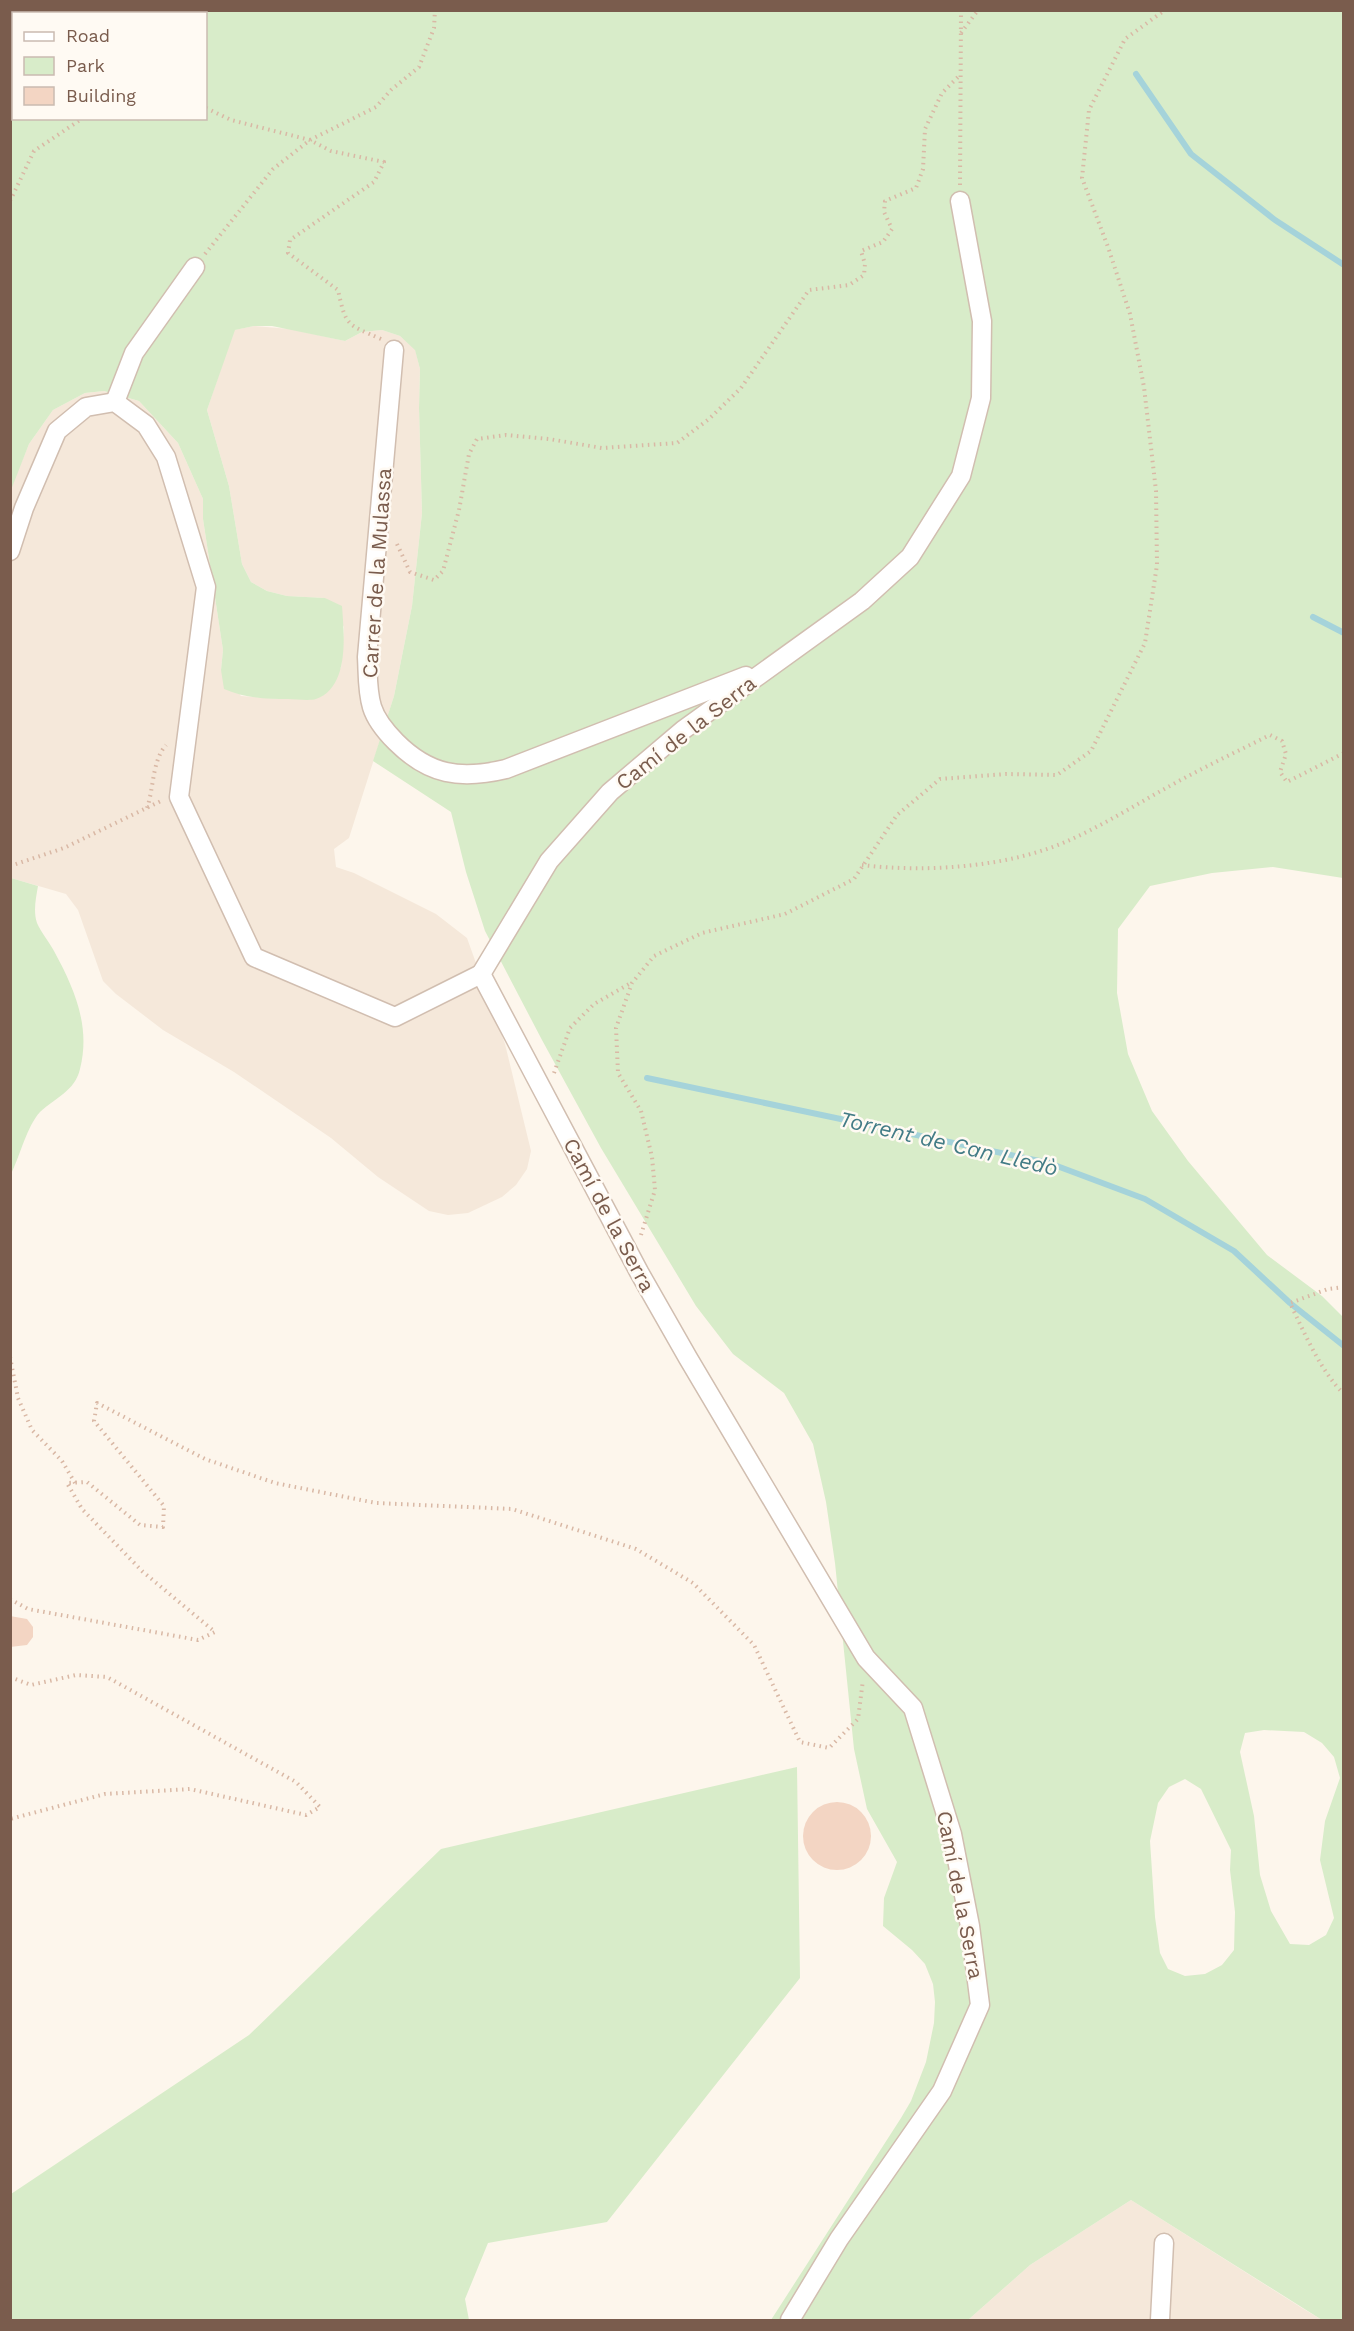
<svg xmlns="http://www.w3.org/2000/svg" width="1354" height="2331" font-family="'Work Sans',sans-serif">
<rect width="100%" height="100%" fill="#fdf6ec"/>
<g fill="#f5e8da">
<polygon points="254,326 290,329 345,341 362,332 382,330 400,336 415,349 420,369 419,408 422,513 412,606 394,696 349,838 334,849 336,867 354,873 436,914 467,938 505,1044 531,1151 527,1169 516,1185 502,1197 468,1213 448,1215 429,1211 378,1177 331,1138 234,1072 163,1030 116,994 103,981 78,910 66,894 11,878 10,490 29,444 53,410 85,393 104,391 139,401 178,443 203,499 203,519 223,650 221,670 241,696 279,699 341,668 344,627 325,598 287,596 267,591 251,582 242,564 229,486 207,410 234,330"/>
<polygon points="1131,2200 1302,2308 1322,2320 968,2320 1030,2265"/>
</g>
<g fill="#d8ecc9" fill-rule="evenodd">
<path d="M11,11H1343V878L1273,867L1212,873L1150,886L1118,929L1117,993L1128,1054L1152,1111L1188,1161L1267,1255L1322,1296L1343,1317V2320H1322L1131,2200L1030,2265L968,2320H771L901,2118L911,2101L926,2062L934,2023L935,2002L933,1984L925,1964L912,1950L883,1926L884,1898L897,1862L867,1809L854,1749L835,1563L826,1502L813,1444L784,1393L733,1354L696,1306L601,1148L542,1040L485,931L466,872L451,812L373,761L394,696L412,606L422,513L419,408L420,369L415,350L400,336L382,330L362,332L345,341L272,326H254L235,330L207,410L229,486L242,564L251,582L267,591L287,596L325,598L342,606C344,634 350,687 316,699C309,701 296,699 288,699C266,699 245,698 224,689L221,670L223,650L203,519V499L178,443L139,401L104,391L85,393L53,410L29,444L11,490ZM14,14H206V118H14ZM1264,1730L1304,1732L1322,1743L1334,1757L1340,1778L1325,1821L1320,1860L1334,1918L1326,1935L1309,1945L1290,1944L1271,1911L1260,1875L1254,1816L1240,1752L1245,1733ZM1185,1779L1201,1789L1231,1850L1230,1870L1235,1912L1234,1950L1222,1965L1205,1974L1185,1976L1168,1969L1160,1953L1155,1917L1150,1841L1158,1803L1169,1787Z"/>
<path d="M11,878L38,886C36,898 33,911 37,923C41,932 49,942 54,951C74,988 91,1026 80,1069C75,1091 55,1098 40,1112C27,1126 20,1156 11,1174Z"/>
<polygon points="797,1767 800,1978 607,2222 488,2243 465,2299 469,2320 11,2320 11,2194 249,2035 441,1849"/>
</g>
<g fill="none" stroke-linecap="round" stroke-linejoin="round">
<g stroke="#a5d3da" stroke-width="6">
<polyline points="1136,74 1191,154 1275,220 1344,265"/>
<polyline points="1313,617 1344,633"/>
<polyline points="647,1078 1049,1163 1145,1199 1234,1251 1290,1303 1344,1346"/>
</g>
</g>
<g fill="#f3d5c3">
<polygon points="10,1616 27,1619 33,1627 33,1637 27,1645 10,1647"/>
<circle cx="837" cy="1836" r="34"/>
</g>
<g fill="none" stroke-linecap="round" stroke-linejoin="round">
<defs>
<g id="street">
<path d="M394,350L367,657C368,673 367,691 372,707C376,720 386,732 396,742C429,775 460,780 506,769L746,676"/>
<polyline points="115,402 134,353 195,267"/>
<polyline points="10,551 24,508 57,431 86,407 115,402 146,425 166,457 206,587 179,797 254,957 395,1017 481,974"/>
<polyline points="481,974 639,1272 688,1358 866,1658 913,1708 952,1834 970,1926 980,2005 942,2091 839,2239 790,2320"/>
<polyline points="481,974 549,861 610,792 683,730 862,601 910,557 961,476 981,398 982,321 960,201"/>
<polyline points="1160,2320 1164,2243"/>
</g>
</defs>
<use href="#street" stroke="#d1beb0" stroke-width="21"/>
<g stroke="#d9b8a5" stroke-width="4" stroke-dasharray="1.5 4.5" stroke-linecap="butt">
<polyline points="961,33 978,10"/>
<path d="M206,108L231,120L310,140L331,151L384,162L374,182L290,240L288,253L338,290C346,327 347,324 381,339"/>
<polyline points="960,185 961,10"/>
<polyline points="10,201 34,151 83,118"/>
<polyline points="205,254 273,169 310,140 376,107 391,90 419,67 434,28 435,10"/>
<polyline points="397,544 410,572 434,580 443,571 459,510 469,454 477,439 506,435 549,439 602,448 677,443 709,419 741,388 809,290 849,285 864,275 865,264 861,251 883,242 892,229 884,212 885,201 916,188 923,169 925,129 942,93 960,75"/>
<path d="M147,808C154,788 152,761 166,745"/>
<path d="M862,865C928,873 1012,867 1072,839C1105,824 1137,804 1168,787C1202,768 1236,752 1270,735L1282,741L1286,754L1280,772L1287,782L1344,753"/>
<polyline points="10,866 64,848 161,801"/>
<polyline points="554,1073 570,1028 594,1004 631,983"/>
<polyline points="641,1235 655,1190 652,1157 641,1111 618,1073 616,1028 632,983 654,956 702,933 785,914 854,879 897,815 940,779 1006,774 1057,775 1091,751 1145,643 1157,565 1156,491 1144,387 1130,314 1108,247 1082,178 1089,110 1125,39 1165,10"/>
<path d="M1344,1287L1328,1289L1290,1303C1304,1332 1321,1372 1344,1394"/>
<polyline points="10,1357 18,1398 32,1430 62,1461 75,1483"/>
<polyline points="10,1599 28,1609 198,1640 215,1632 142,1571 82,1509 67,1483 87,1482 140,1525 163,1527 164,1506 94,1421 97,1403 205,1459 275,1483 376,1503 512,1509 636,1549 693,1583 754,1645 800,1742 829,1748 858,1719 863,1680"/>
<polyline points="10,1677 31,1685 76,1675 107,1677 296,1782 320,1807 306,1815 190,1789 105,1794 10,1819"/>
</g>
<use href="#street" stroke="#fff" stroke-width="18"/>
</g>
<g text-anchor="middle" stroke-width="5" stroke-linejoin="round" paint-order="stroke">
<g font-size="21" fill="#7a5c4d" stroke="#fffaf3">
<text transform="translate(377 573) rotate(-86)" y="7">Carrer de la Mulassa</text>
<text transform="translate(686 733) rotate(-38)" y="7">Camí de la Serra</text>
<text transform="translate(609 1215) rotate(62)" y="7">Camí de la Serra</text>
<text transform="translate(960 1895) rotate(79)" y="7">Camí de la Serra</text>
</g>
<g font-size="22" font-style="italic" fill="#437c86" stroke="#fffaf3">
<text transform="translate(949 1143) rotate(13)" y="8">Torrent de Can Lledò</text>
</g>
</g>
<rect width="1354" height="2331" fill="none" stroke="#7a5c4d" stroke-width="24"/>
<rect x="12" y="12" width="195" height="108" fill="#fffaf3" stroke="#cabbb1" stroke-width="1.5"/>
<rect x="24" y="32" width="30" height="9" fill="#ffffff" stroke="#cabbb1" stroke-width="1.5"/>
<text x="66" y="42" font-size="18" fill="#7a5c4d">Road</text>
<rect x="24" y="57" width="30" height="18" fill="#d8ecc9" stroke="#cabbb1" stroke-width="1.5"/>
<text x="66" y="72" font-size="18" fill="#7a5c4d">Park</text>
<rect x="24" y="87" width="30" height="18" fill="#f3d5c3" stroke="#cabbb1" stroke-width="1.5"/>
<text x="66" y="102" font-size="18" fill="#7a5c4d">Building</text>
</svg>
